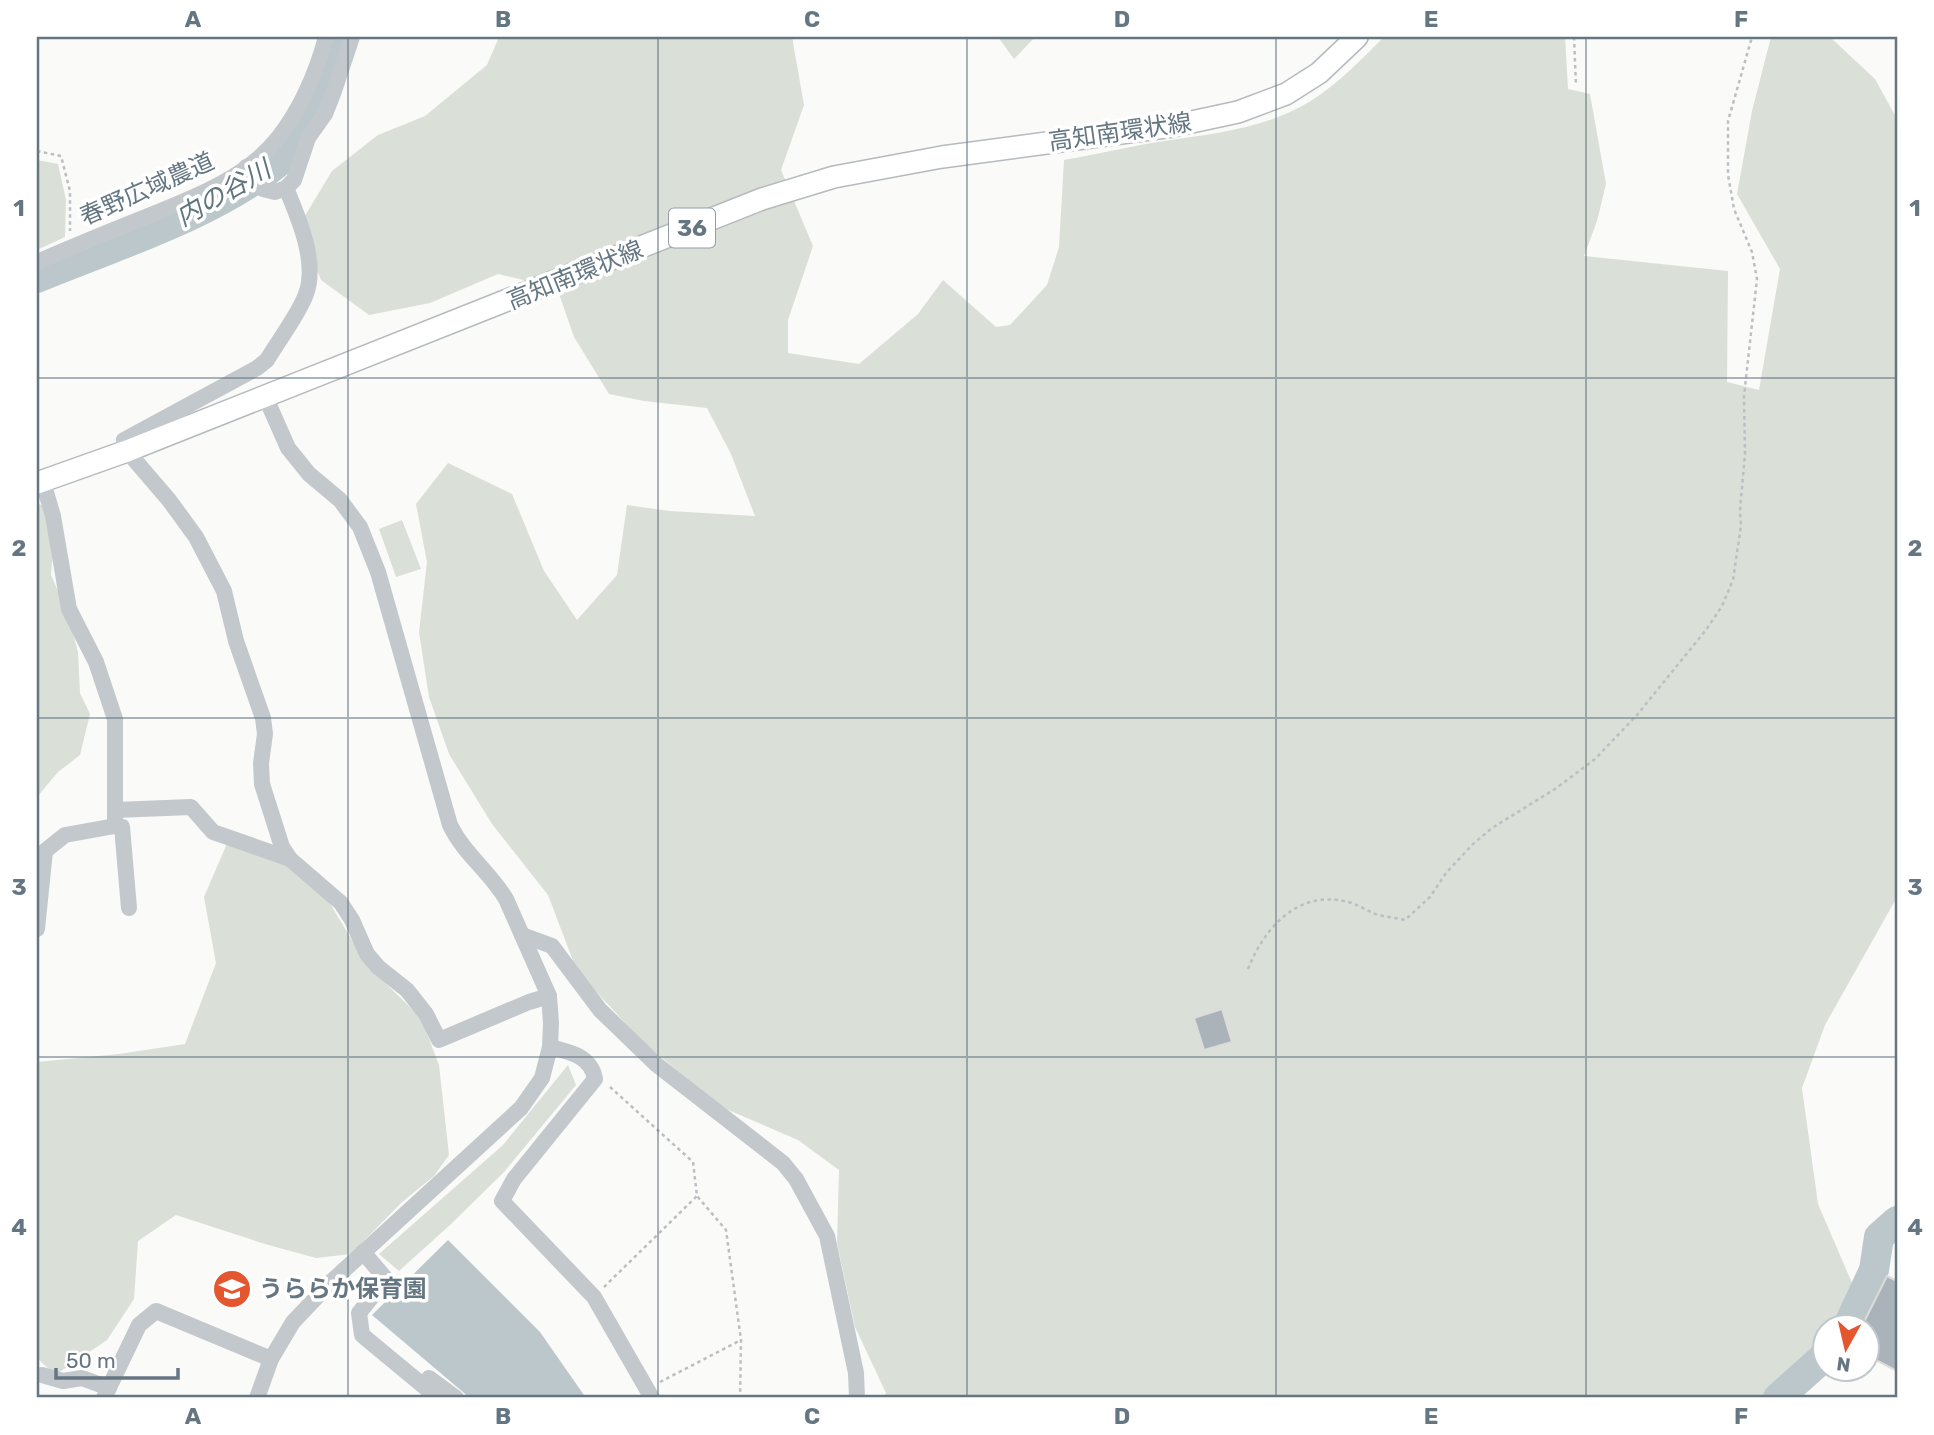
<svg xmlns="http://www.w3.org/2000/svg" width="1934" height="1435" font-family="Rubik,'Noto Sans JP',sans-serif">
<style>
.green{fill:#dadfd7}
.water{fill:#bbc7cb}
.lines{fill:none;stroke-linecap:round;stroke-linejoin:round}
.river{stroke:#bbc7cb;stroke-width:30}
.building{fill:#aab3b9;stroke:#dcdcda;stroke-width:2}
.major-casing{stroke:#b5babe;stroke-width:24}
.path{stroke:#bbbfc2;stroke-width:2.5;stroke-dasharray:3.5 3.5;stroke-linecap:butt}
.minor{stroke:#c3c8cc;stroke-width:16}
.major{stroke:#fff;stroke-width:21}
.grid{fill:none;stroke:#657683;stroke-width:2;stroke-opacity:0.55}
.labels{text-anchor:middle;stroke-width:7;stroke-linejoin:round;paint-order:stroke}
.shield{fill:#fff;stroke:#939fa8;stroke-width:2}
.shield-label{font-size:23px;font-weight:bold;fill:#657683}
.street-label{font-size:24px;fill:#657683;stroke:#fff}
.poi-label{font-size:24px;font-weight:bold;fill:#657683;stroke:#fff;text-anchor:start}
.water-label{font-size:26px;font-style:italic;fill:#60757c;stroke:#fff}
.neatline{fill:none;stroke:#657683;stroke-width:2.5}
.grid-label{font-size:23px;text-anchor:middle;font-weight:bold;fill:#657683}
</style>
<rect width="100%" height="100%" fill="#fafaf8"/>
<!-- green -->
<g class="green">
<path d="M499 37H792L804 105 781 170 813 246 788 320V353L859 364 918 314 943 280 996 327 1010 325 1047 285 1059 247 1064 160C1098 154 1131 146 1164 141 1210 134 1256 130 1298 108 1329 93 1360 61 1384 37H1565L1568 89 1590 94 1606 184 1597 221 1584 256 1728 271 1727 382 1759 390 1780 269 1737 194 1752 111 1771 37H1830L1875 79 1897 119V897L1825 1025 1802 1088 1818 1204 1861 1304 1843 1326H1826L1825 1348 1785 1398H883L886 1393 855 1327 837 1243 839 1170 798 1140 719 1106 641 1040 577 971 548 895 492 824 449 754 429 697 419 632 427 562 416 504 448 463 512 494 544 571 577 620 617 575 627 505 669 511 755 516 731 454 707 408 644 401 609 394 574 337 557 288 498 274 430 303 369 315 321 280 308 247 303 219 332 171 378 135 425 116 487 65Z"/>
<path d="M998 37H1035L1014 59Z"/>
<path d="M37 160 58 164 66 200 65 237 37 250Z"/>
<path d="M37 504 42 505 54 535 51 575 67 611 78 652 80 693 90 714 80 755 58 772 37 797Z"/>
<path d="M402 520 421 569 396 577 379 529Z"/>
<path d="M229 839 272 853 323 892 367 965 421 1018 439 1065 449 1155 434 1176 401 1203 351 1254 316 1258 265 1244 176 1215 138 1241 134 1299 107 1340 55 1375 37 1358V1062L119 1054 185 1044 216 963 204 897Z"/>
<path d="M568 1065 576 1085 504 1172 450 1225 399 1271 379 1254 503 1145Z"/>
</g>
<!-- water -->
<path class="water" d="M448 1240 540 1332 586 1398H470L372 1315Z"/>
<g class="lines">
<!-- river -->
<g class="river">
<path d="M37 278C114 246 217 214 281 160 287 154 291 145 296 138 317 107 333 74 340 37"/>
<path d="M1848 1326 1874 1270 1879 1237 1897 1221"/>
<path d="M1778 1398 1826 1355"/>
</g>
</g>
<!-- building -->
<g class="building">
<path d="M1222 1009 1232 1042 1204 1050 1194 1018Z"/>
<path d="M1887 1276 1897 1281V1371L1868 1356V1326H1862Z"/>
</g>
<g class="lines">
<defs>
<path id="major" d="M37 483 127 451 762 199 834 177 942 157 1173 126 1238 112 1286 94 1319 73 1357 37"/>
</defs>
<!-- major casing -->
<use href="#major" class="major-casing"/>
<!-- path -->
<g class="path">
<path d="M1574 37 1576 85"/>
<path d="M37 151 61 156 70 191V231"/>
<path d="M1248 969C1264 929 1296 891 1344 901 1356 903 1367 911 1378 915 1387 917 1396 918 1405 920L1430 897 1446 873 1473 844 1492 828 1555 789 1595 759 1637 715 1706 630 1722 606 1733 580 1741 526 1740 510 1745 454 1744 396 1757 279 1752 252 1734 209 1728 175V121L1752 37"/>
<path d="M610 1087 693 1162 697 1196 726 1230 741 1340 740 1398"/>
<path d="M1893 1210 1897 1205"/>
<path d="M604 1287 697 1196"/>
<path d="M660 1382 741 1340"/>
</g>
<!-- minor -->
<g class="minor">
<path d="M246 167 263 189 275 192 286 188 294 180 308 138 325 114 334 91 352 37"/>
<path d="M286 188C298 217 318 262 306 294 299 314 278 341 267 360L257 368 124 440 127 451 169 500 196 537 224 591 236 641 263 718 265 734 261 763 262 784 282 847 290 859 341 903 352 920 367 954 378 967 407 990 426 1014 439 1040 529 1002 549 996"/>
<path d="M37 262C70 248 103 234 136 221 185 201 244 181 278 138 302 107 316 74 326 37"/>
<path d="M115 810 191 807 213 832 290 859"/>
<path d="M115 826 122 827 129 908"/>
<path d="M37 929 45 851 65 835 115 826V719L96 662 69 609 53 516 43 482"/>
<path d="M522 935 552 946 600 1010 657 1065 783 1163 796 1179 827 1236 856 1373 857 1398"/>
<path d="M550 1047C570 1052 591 1056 595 1079L514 1179 502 1201 594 1297 652 1398"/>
<path d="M363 1252 386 1279 359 1313 362 1335 438 1398"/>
<path d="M42 1375 63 1381 82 1378 109 1388"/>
<path d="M429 1378 456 1398"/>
<path d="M104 1398 139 1325 156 1311 271 1359"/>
<path d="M257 1398 271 1359 293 1322 331 1282 521 1108 542 1078 550 1047 551 1023 549 996 506 899C490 872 464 854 450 825L378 572 360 527 340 500 309 474 288 448 265 396"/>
</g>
<!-- major -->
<use href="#major" class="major"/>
</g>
<!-- grid -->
<path class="grid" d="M348 37V1398M658 37V1398M967 37V1398M1276 37V1398M1586 37V1398M37 378H1897M37 718H1897M37 1057H1897"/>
<!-- icons -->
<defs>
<symbol id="school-disc" viewBox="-11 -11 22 22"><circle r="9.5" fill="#e4572e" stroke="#fff"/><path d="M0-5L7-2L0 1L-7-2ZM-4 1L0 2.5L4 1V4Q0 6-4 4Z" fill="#fff"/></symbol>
</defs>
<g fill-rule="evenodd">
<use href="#school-disc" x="210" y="1267" width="44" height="44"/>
</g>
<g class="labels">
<!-- shield labels -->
<rect class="shield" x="669" y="208.5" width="46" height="39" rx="5"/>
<g class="shield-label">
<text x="692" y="236">36</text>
</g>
<!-- street labels -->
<g class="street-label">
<text transform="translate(1120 132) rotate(-8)" y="8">高知南環状線</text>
<text transform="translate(147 189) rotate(-24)" y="8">春野広域農道</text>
<text transform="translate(575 275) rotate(-22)" y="8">高知南環状線</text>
</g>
<!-- poi labels -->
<g class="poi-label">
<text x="259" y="1297">うららか保育園</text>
</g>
<!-- water labels -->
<g class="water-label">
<text transform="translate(223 193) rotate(-30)" y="9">内の谷川</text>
</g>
</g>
<!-- border -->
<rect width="1934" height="1435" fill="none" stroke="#ffffff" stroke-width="77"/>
<!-- north arrow -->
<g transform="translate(1846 1348) rotate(188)"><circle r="33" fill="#ffffff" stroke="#c1c8cd" stroke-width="2"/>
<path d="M0-5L12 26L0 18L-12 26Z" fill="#e4572e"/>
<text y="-10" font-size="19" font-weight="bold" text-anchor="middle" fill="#657683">N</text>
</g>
<!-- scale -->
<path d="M56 1368v10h122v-10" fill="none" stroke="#657683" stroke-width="3.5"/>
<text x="66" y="1368" font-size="21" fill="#657683" stroke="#ffffff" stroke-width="5" paint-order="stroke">50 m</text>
<rect x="38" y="38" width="1858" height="1358" class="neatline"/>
<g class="grid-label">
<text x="193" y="27">A</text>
<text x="503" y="27">B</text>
<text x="812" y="27">C</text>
<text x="1122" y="27">D</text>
<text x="1431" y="27">E</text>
<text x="1741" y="27">F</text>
<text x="19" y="216">1</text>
<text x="1915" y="216">1</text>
<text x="19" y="556">2</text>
<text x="1915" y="556">2</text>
<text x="19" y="895">3</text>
<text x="1915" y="895">3</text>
<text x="19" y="1235">4</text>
<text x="1915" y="1235">4</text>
<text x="193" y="1424">A</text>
<text x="503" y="1424">B</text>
<text x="812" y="1424">C</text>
<text x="1122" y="1424">D</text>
<text x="1431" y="1424">E</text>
<text x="1741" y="1424">F</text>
</g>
</svg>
